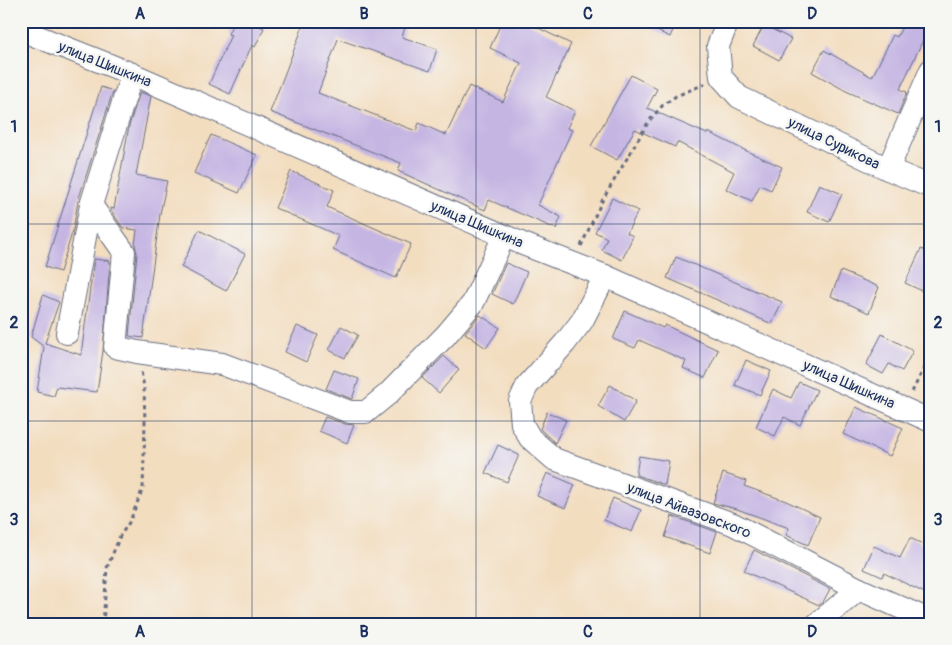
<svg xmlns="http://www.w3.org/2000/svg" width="952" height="645" font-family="Pangolin,sans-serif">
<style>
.building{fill:#c5b5e3}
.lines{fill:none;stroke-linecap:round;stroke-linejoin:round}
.minor-casing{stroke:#676c80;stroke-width:24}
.path{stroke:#676c80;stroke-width:3;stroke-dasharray:4 4;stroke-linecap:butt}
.minor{stroke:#fff;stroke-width:22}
.grid{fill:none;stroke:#1b2f5e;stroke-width:1;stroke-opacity:0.55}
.labels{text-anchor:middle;stroke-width:5;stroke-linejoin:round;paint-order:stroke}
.street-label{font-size:15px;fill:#1b2f5e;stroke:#f6f6f2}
.neatline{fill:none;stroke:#1b2f5e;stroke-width:2}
.grid-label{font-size:16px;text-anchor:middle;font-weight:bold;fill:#1b2f5e}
</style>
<rect width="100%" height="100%" fill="#f6f6f2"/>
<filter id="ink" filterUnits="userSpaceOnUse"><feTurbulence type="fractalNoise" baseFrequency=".02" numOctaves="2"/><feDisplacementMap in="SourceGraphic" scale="10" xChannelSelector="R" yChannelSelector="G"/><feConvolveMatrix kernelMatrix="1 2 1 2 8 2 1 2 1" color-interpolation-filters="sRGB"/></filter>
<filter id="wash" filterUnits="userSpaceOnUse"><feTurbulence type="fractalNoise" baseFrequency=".0096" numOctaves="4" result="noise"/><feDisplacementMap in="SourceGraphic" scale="20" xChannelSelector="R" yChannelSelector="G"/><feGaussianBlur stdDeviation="1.12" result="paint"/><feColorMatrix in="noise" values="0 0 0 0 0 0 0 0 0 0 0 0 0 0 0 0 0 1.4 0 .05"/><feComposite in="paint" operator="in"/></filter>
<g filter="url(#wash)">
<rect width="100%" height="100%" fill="#f3ddbf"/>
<g id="blocks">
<!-- building -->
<g class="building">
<path d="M234 21H248L264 28 255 47 252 45 230 94 209 84 231 35 228 34Z"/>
<path d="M305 21H407L402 37 437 49 430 71 338 39 318 93 416 131 419 123 446 135 469 86 503 102 521 63 490 48 502 21H524L571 44 546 97 575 111 567 128 572 130 538 205 561 217 556 229 489 200 485 210 398 171 401 163 270 112Z"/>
<path d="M636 21H677L670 37Z"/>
<path d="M905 21H931V23L900 89 907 92 898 114 846 91 812 72 824 50 872 77 893 35 897 37Z"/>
<path d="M764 25 791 39 779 60 753 46Z"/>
<path d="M631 75 657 89 647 108 707 134 708 132 740 148 782 167 771 190 760 185 752 201 726 189 734 172 677 142 675 147 635 129 617 160 591 146Z"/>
<path d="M101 87 113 91 78 201 73 230 60 272 45 267Z"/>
<path d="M140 92 151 96 136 175 167 181 160 214 143 338 129 336 137 253 135 245 137 230 123 228 111 210V208L114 209 129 126Z"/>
<path d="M211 135 257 155 239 193 194 173Z"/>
<path d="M291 171 334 190 327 207 411 244 396 278 333 250 339 236 275 208Z"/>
<path d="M819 184 842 194 829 222 807 212Z"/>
<path d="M612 198 638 211 627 233 633 236 622 260 602 250 607 238 595 232Z"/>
<path d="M199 230 245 254 226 291 181 267Z"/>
<path d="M921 249 931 253V295L905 283Z"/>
<path d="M676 257 782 302 772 324 667 278Z"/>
<path d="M94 259 110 261 103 351 97 392 57 387 54 396 37 392 44 347 31 337 43 295 59 302 45 343 81 355Z"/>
<path d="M506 263 527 272 513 304 492 294Z"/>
<path d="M841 271 879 287 869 313 831 296Z"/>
<path d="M625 311 663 328 665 325 718 350 705 378 683 368 686 361 639 340 635 348 613 339Z"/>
<path d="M480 315 500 328 486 348 465 333Z"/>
<path d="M297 326 318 335 306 362 285 352Z"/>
<path d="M341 326 358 335 345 358 329 350Z"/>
<path d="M882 334 913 351 902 371 889 364 883 374 866 365Z"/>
<path d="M444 356 459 370 439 393 422 378Z"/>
<path d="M746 360 771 371 760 395 735 385Z"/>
<path d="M334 370 359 379 352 399 326 389Z"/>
<path d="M799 382 817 390 800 425 784 417 775 436 756 427 773 389 791 398Z"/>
<path d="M610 385 636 401 624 422 598 406Z"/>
<path d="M856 407 903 428 890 456 843 434Z"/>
<path d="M547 412 566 420 555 443 540 429Z"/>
<path d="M325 417 345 424 354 425 347 443 319 431Z"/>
<path d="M498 445 519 455 507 482 485 473Z"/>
<path d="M639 456 669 461 665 485 636 475Z"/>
<path d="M547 473 575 485 565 508 537 496Z"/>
<path d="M723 473 746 481 744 486 786 501 820 517 808 545 786 535 789 528 737 509 713 503Z"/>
<path d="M613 498 641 510 632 532 604 520Z"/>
<path d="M672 516 717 532 710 553 665 537Z"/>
<path d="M910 538 931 548V596L884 573 882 577 864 569 874 546 900 558Z"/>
<path d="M754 550 830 589 823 602 819 605 744 571Z"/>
</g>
</g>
</g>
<g filter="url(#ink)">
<use href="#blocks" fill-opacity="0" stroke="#676c80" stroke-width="1"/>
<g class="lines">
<defs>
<g id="minor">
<path d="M728 21 718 46 721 77 739 97 888 169 931 187"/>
<path d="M21 30 132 74 523 244 605 276 931 421"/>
<path d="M132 74 91 205 124 252 115 347 137 352 222 364 350 412H366L388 394 446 335 473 303 504 236"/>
<path d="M888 169 931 70"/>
<path d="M605 276 582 321 565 343 527 386 520 401 522 424 530 438 554 459 733 524 859 589 931 621"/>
<path d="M67 333 91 205"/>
<path d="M817 624 859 589"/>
</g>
</defs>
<!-- minor casing -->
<use href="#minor" class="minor-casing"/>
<!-- path -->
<g class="path">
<path d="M581 246 602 201 649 121 663 105 676 96 705 84"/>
<path d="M912 392 931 354"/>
<path d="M103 624 107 568 120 536 130 521 143 488 145 423 144 387 141 371"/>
</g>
<!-- minor -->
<use href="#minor" class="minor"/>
</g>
</g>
<!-- grid -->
<path class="grid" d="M252 21V624M476 21V624M700 21V624M21 224H931M21 421H931"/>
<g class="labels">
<!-- street labels -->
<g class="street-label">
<text transform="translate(105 64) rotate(22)" y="5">улица Шишкина</text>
<text transform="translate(834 143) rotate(26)" y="5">улица Сурикова</text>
<text transform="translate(477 224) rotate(23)" y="5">улица Шишкина</text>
<text transform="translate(849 384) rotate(24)" y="5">улица Шишкина</text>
<text transform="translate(689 510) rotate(21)" y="5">улица Айвазовского</text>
</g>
</g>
<!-- margin -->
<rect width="952" height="645" fill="none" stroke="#f6f6f2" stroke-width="55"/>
<rect x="28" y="28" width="896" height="590" class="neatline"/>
<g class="grid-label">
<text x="140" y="19">A</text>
<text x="364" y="19">B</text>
<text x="588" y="19">C</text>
<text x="812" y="19">D</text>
<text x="14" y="132">1</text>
<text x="938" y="132">1</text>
<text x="14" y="328">2</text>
<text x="938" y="328">2</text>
<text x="14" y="525">3</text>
<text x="938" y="525">3</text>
<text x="140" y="637">A</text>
<text x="364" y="637">B</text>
<text x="588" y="637">C</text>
<text x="812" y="637">D</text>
</g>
</svg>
